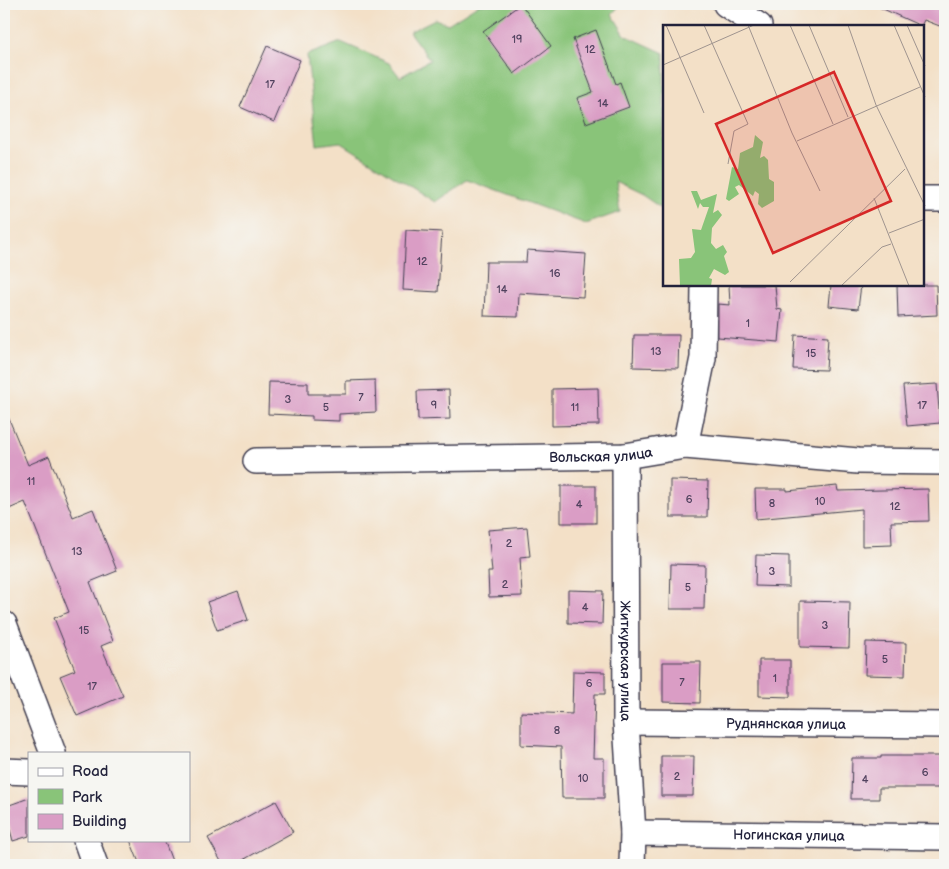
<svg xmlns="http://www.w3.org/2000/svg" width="949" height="869" font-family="'Balsamiq Sans',sans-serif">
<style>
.green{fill:#89c479;stroke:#56735a}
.building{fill:#da9dc5}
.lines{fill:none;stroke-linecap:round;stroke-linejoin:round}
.minor-casing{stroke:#413e50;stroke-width:28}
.minor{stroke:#fff;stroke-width:25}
.labels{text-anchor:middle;stroke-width:4;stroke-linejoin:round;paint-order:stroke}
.number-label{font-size:11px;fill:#50415e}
.street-label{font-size:14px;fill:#22223b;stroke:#f6f6f2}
.inset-road{fill:none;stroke:#9f948f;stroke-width:1}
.view{fill:#d62828;fill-opacity:0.15;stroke:#d62828;stroke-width:2.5}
.inset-edge{fill:none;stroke:#22223b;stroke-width:2.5}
</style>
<rect width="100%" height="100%" fill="#f6f6f2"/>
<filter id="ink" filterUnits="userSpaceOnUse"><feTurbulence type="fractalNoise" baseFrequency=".02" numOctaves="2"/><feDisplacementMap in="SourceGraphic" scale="10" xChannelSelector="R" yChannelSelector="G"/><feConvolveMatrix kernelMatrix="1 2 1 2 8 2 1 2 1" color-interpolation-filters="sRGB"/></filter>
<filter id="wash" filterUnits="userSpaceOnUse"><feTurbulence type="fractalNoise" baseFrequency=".0096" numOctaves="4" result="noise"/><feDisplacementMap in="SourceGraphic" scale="20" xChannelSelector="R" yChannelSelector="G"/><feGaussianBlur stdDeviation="1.12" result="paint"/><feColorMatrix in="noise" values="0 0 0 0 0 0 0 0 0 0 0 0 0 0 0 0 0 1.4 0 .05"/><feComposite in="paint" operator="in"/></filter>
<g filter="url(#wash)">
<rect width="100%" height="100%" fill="#f3e0c7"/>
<!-- green -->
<path class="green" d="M479 4H621L612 14 625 35 664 53V210L642 195 615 182 620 212 586 224 467 180 435 202 340 142 317 145 307 55 341 42 389 63 400 77 430 60 409 32 435 19 448 24Z"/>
<g id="blocks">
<!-- building -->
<g class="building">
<path d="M521 4 551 46 514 74 483 31Z"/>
<path d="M872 4H945V28L924 20 921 26Z"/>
<path d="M596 30 616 84 620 82 629 107 586 123 577 98 593 92 573 39Z"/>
<path d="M267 46 300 60 274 122 240 107Z"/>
<path d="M406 230 442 232 438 292 403 290Z"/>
<path d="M527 250 586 254 583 297 519 293 518 317 484 316 486 262H526Z"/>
<path d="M729 285H775L777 309 782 310 779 342 718 337V304L730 305Z"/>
<path d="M831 285H861L858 309 829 306Z"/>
<path d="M897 285H936L937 315 898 317Z"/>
<path d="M634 335H679L678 368 633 367Z"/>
<path d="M795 335 828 337 826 370 793 369Z"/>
<path d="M375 380 376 412 339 414V421L312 420V416L268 414 269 382 308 383V394H346V381Z"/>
<path d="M937 384 940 423 907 426 903 386Z"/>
<path d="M598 388 599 425 552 426V389Z"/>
<path d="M449 390 450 419 418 420 417 391Z"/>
<path d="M4 407 28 465 49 456 73 517 93 509 117 571 90 582 113 641 101 646 123 696 77 716 60 676 75 670 54 618 69 612 25 502 9 509 4 496Z"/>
<path d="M670 480 708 481 707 517H670Z"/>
<rect x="561" y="486" width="35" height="37"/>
<path d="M837 486 838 491 928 489 929 521 891 522 892 545 862 546V509L756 519 755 489H787V491Z"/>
<path d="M527 527 530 556 520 557 522 596 489 597 488 572H492L488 530Z"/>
<path d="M756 555 789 556V587L755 586Z"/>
<path d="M671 564 705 565 704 609H670Z"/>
<path d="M568 590 603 591 602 624 568 623Z"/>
<path d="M238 591 248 620 217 630 207 602Z"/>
<path d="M800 601 850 602 849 648 800 647Z"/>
<path d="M866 642 906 643 905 676 865 675Z"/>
<path d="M759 660H790V697L759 696Z"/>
<path d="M663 662H701L700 703 663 702Z"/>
<path d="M573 671 605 672V694H595L593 758H604V798H562L561 747 521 745V712L572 714Z"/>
<path d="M661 756H694L693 796H661Z"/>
<path d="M881 756H945V788H879V799H851L852 758H881Z"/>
<path d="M29 798V836L13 841 4 807Z"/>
<path d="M276 801 293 832 234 865H223L208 838Z"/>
<path d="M130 840H164L172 861 161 865H140Z"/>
</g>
</g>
</g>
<g filter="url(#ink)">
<use href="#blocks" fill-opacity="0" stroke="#413e50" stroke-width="1"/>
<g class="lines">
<defs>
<g id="minor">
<path d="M726 4 759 26"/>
<path d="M923 199H945"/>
<path d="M685 446 703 358 704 285"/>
<path id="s1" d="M625 456 626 722 633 833 632 865"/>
<path id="s2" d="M256 461 625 456 685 446 858 461 945 462"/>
<path d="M4 624 53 753"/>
<path id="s3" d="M626 722 945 725"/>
<path d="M4 771 29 772"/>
<path id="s4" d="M633 833 945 837"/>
<path d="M86 840 95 865"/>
</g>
</defs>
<!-- minor casing -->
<use href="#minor" class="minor-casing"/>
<!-- minor -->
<use href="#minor" class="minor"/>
</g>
</g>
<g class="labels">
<!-- number labels -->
<g class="number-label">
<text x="517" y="43">19</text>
<text x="590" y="53">12</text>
<text x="270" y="88">17</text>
<text x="603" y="107">14</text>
<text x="422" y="265">12</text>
<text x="555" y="277">16</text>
<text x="502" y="293">14</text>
<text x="748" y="327">1</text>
<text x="656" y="355">13</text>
<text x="811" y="357">15</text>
<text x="361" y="401">7</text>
<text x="288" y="403">3</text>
<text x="434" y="409">9</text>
<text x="922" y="409">17</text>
<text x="326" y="411">5</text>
<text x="575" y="411">11</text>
<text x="31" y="485">11</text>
<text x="689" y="503">6</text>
<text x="820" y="505">10</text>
<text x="772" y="507">8</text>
<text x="579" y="508">4</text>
<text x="895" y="510">12</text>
<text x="509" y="547">2</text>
<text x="77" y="555">13</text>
<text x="772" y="575">3</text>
<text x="505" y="588">2</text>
<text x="688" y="591">5</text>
<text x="585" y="611">4</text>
<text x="825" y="629">3</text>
<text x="84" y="634">15</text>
<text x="885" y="663">5</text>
<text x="775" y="682">1</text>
<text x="682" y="686">7</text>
<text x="589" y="687">6</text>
<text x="92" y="690">17</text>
<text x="557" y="734">8</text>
<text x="925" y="776">6</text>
<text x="677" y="780">2</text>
<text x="583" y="782">10</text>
<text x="865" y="783">4</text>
</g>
<!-- street labels -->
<g class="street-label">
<text dy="5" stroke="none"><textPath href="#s2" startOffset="345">Вольская улица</textPath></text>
<text dy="5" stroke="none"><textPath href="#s1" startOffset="205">Житкурская улица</textPath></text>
<text dy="5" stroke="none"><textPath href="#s3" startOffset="160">Руднянская улица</textPath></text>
<text dy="5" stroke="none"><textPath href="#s4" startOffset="156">Ногинская улица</textPath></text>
</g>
</g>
<!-- overview -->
<g transform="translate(663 25)">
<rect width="261" height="261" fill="#f3e0c7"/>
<path d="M92 110 100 117 97 133 101 131 105 135 106 154 111 157V176L99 183 95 179 96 169 92 166 90 171 76 160 72 162 76 169 66 176 63 174 69 142 75 144 77 128 90 122ZM28 166H34L38 175 54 169 50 188 55 185 59 190 49 203 48 218 53 224 60 220 64 227 61 231 66 247 62 250 51 244 46 253 49 254 48 261H17L16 234 28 233 32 227 29 204 38 205 46 182H40L37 178 35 184Z" fill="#89c479"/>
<path class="inset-road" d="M3 0 41 88M41 0 85 99 71 106 65 139M85 0 129 108 157 166M127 0 170 99M146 0 185 92M185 0 213 80 262 181M231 0 262 72M244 0 262 41M0 40 91 0M134 116 257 62M211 173 246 261M226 208 262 194M127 257 242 144M178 261 219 222 228 219"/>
<path class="view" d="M171 47 228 176 110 228 53 99Z"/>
<rect width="261" height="261" class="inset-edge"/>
</g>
<!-- margin -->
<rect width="949" height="869" fill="none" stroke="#f6f6f2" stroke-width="20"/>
<!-- legend -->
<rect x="28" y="752" width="162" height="90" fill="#f6f6f2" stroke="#a1a1a9"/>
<rect x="38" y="768" width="25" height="8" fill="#ffffff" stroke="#a1a1a9"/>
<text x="72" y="776" font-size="15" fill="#22223b">Road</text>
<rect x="38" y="789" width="25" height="15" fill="#89c479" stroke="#a1a1a9"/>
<text x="72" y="802" font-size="15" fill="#22223b">Park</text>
<rect x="38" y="814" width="25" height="15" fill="#da9dc5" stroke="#a1a1a9"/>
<text x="72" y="826" font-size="15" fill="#22223b">Building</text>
</svg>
